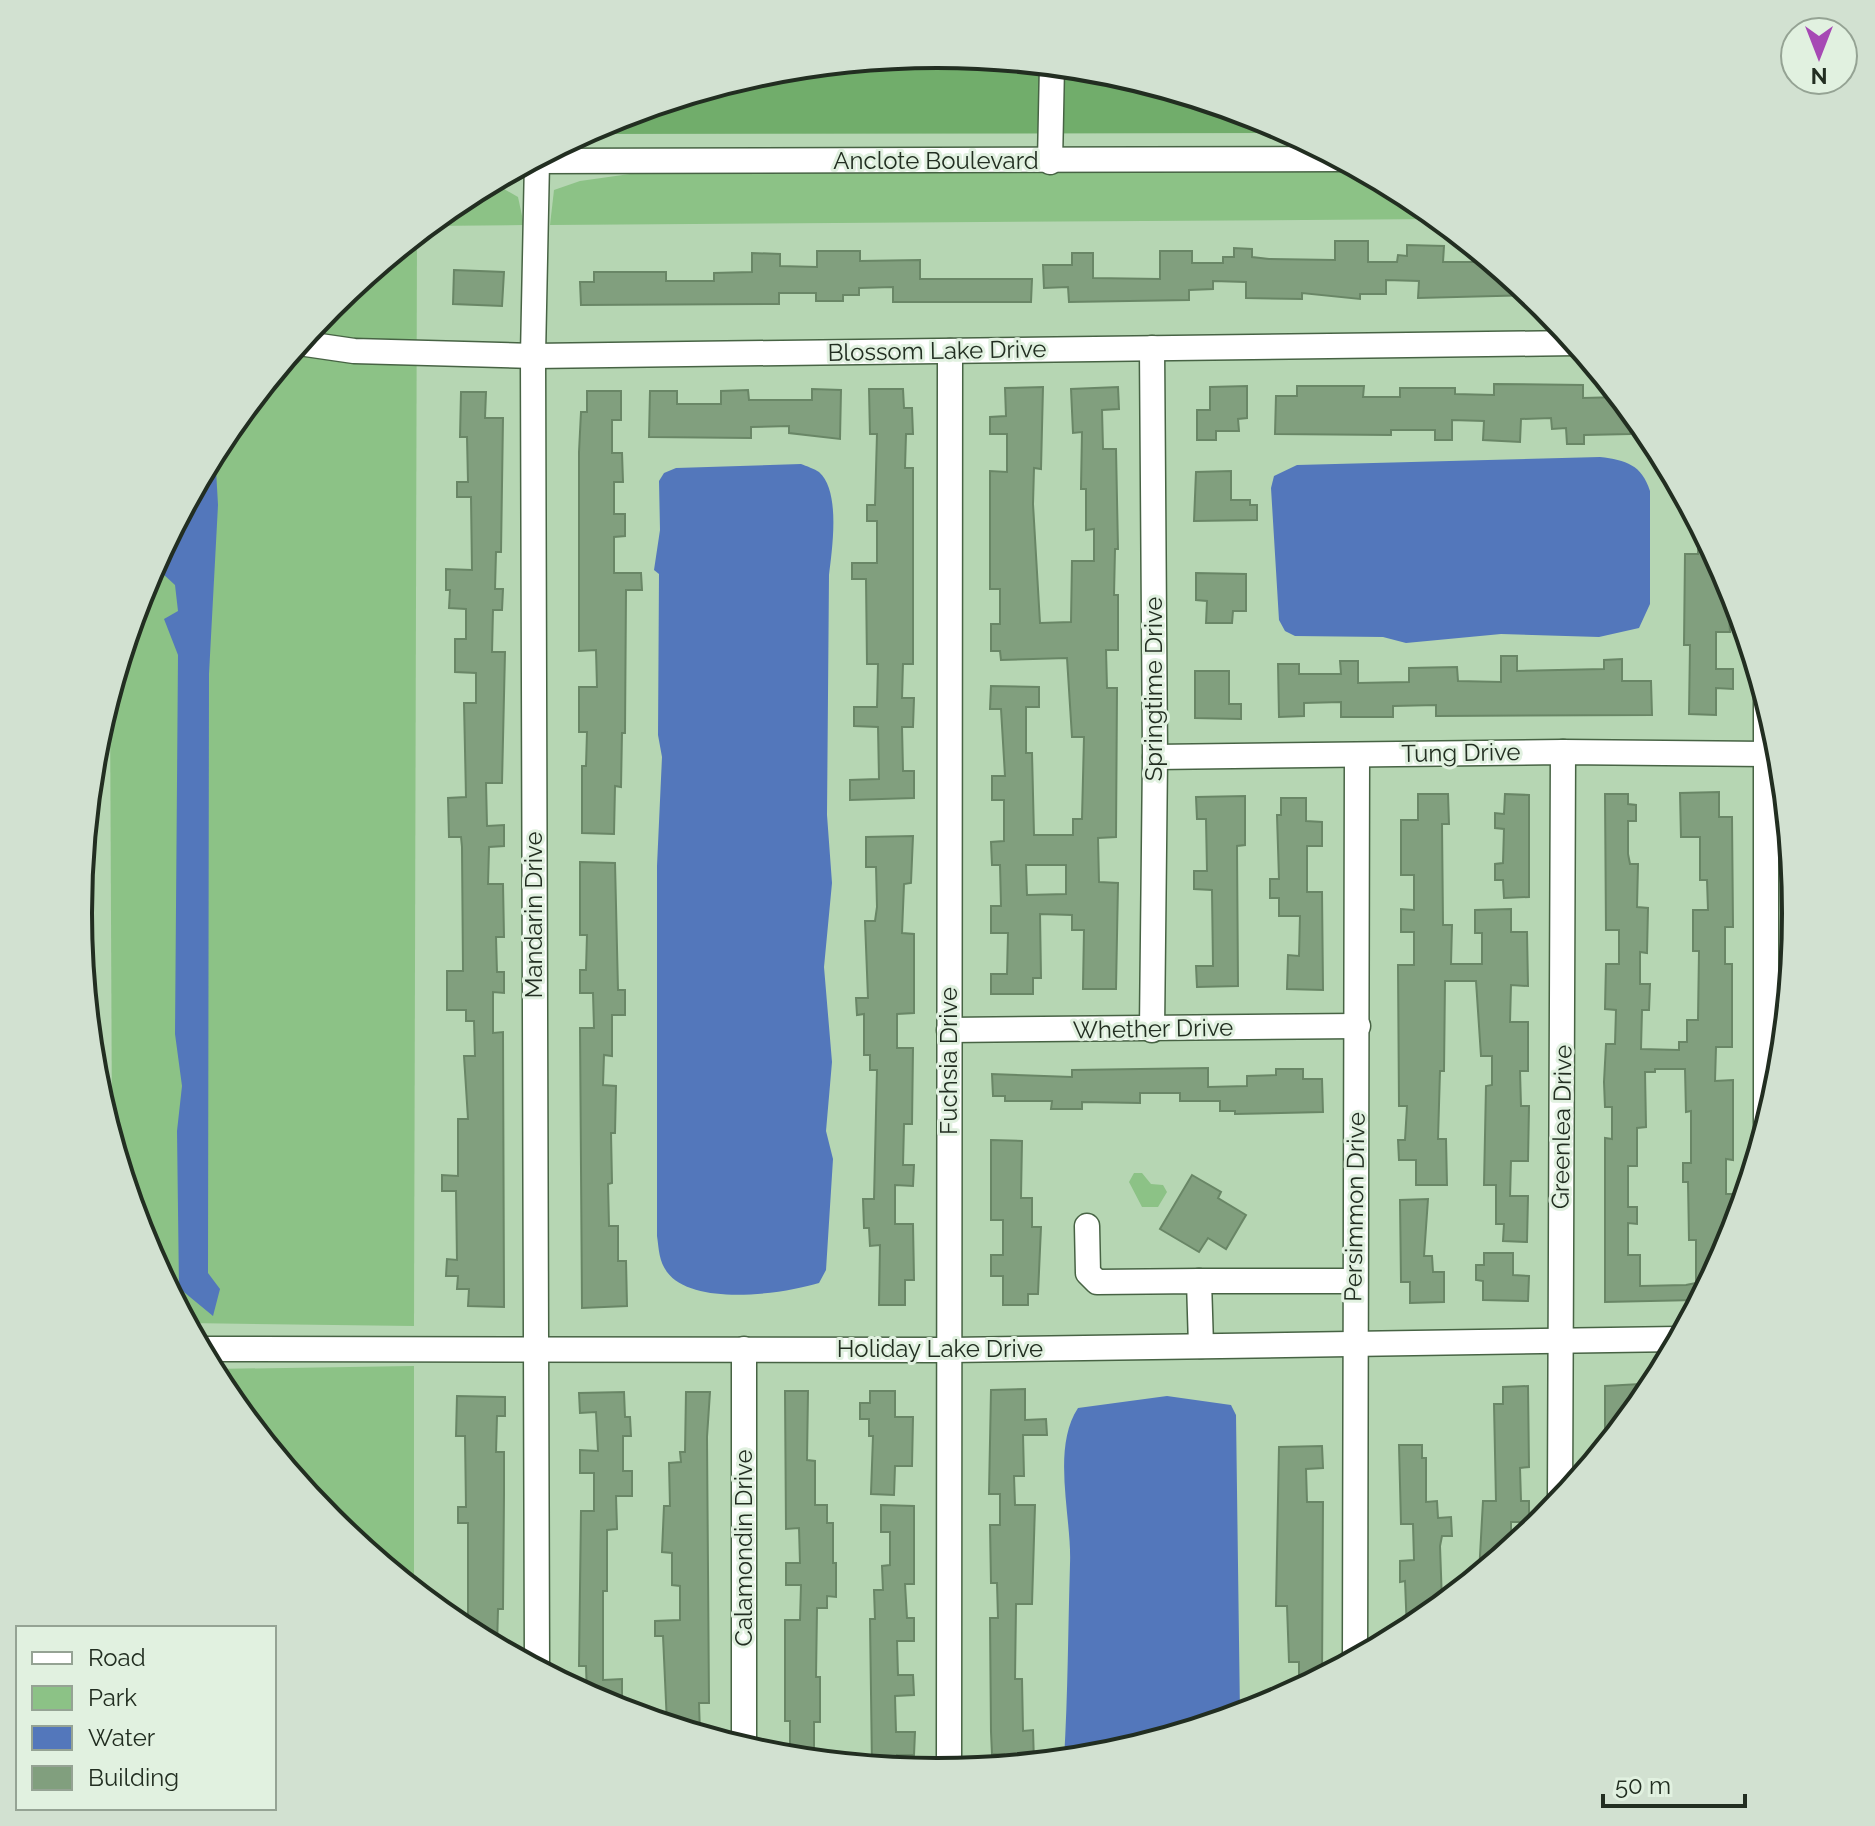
<svg xmlns="http://www.w3.org/2000/svg" width="1875" height="1826" font-family="Raleway,sans-serif">
<style>
.green{fill:#8cc286}
.forest{fill:#71ad6b}
.water{fill:#5377bb}
.building{fill:#819f7e;stroke:#698666;stroke-width:2;fill-rule:evenodd}
.lines{fill:none;stroke-linecap:round;stroke-linejoin:round}
.minor-casing{stroke:#476344;stroke-width:27}
.minor{stroke:#fff;stroke-width:24}
.labels{text-anchor:middle;stroke-width:6;stroke-linejoin:round;paint-order:stroke}
.street-label{font-size:24px;fill:#222e21;stroke:#e1f1e0}
.rim{fill:none;stroke:#222e21;stroke-width:4}
</style>
<rect width="100%" height="100%" fill="#b6d6b3"/>
<!-- green -->
<g class="green">
<path d="M1352 165 1415 199 1440 219 550 225 554 190 580 181 644 172Z"/>
<path d="M492 182 518 197 524 225 427 226 461 199Z"/>
<path d="M417 234 414 1326 187 1323 144 1241 112 1135 110 696 144 584 224 435 330 305Z"/>
<path d="M1134 1173H1142L1151 1184 1163 1185 1167 1192 1158 1207H1142L1129 1182Z"/>
<path d="M414 1366V1589L330 1520 223 1390 212 1369Z"/>
</g>
<!-- forest -->
<path class="forest" d="M938 54 1106 71 1267 120 1292 133 581 134 609 119 770 70Z"/>
<!-- water -->
<g class="water">
<path d="M215 452 218 505 209 674 208 1273 220 1289 213 1316 179 1288 177 1131 182 1086 175 1034 178 655 164 619 178 611 175 585 162 573 159 557Z"/>
<path d="M1600 457C1626 460 1642 465 1650 491V604L1639 628 1599 637 1501 634 1406 643 1383 637 1295 636 1285 631 1279 620 1271 488 1274 476 1297 465Z"/>
<path d="M801 464C806 466 815 469 819 472 841 491 832 550 829 575L827 815 832 883 824 967 832 1062 826 1131 833 1159 826 1270 819 1283C783 1294 693 1307 667 1272 659 1261 659 1250 657 1236V866L662 757 658 735 659 574 654 570 660 530 659 481 664 473 676 468Z"/>
<path d="M1167 1396 1231 1405 1236 1415 1240 1715 1105 1756 1064 1760C1068 1694 1068 1629 1070 1564 1072 1517 1051 1449 1078 1408Z"/>
</g>
<!-- building -->
<g class="building">
<path d="M1335 241H1368V262H1397L1398 255 1407 256V245L1444 246 1443 262H1482V254L1532 295 1418 298 1419 281 1386 280V294H1360V299L1302 293V299L1246 298V282L1213 281V289L1189 290V300L1069 302 1068 287 1044 288 1043 265H1072V253H1093V278L1160 279V251H1192V263H1223V257H1234V248L1252 249V257L1269 259 1335 260Z"/>
<path d="M817 251H860V261L920 260V279H1032L1031 302H893V287L859 288V295H843V301H816V293H779V304L581 305 580 282H594V272H666V281H714V273L752 272V253L780 254V266L817 267Z"/>
<path d="M454 270 504 272 502 306 453 304Z"/>
<path d="M1494 384 1583 385V398L1620 397 1644 426H1630V434L1584 435V444H1567L1566 428 1552 429 1551 418 1521 419 1520 442 1483 440 1484 421 1452 420V440H1435V430H1391V435L1275 434 1276 396H1297V386H1364L1363 397H1400V388H1455V394L1494 395Z"/>
<path d="M1247 386V418L1238 419 1239 431H1216V440H1197V410H1210V387Z"/>
<path d="M1043 387 1041 469 1034 468 1033 504 1040 623 1071 622 1072 561H1094V529L1086 530V489H1081L1082 432 1073 433 1071 389 1118 387 1119 409 1102 410 1103 449H1116L1118 549H1115L1114 595H1118V650H1106L1107 688H1117L1116 837 1098 838 1099 882 1118 883 1116 989H1083L1084 930H1072V915L1040 914 1041 978H1033V994H991V974H1007L1008 933H991V906H1001L1000 865H992L991 842 1004 841V800H992V776H1005L1001 709H990L991 686 1039 687V707H1026V753H1032L1034 835H1073V819H1082L1084 737H1072L1067 658 1001 660 1000 651H991V624H1000V589H990V471L1007 472V434H990V417L1006 416 1005 388ZM1026 865H1066V894L1027 895Z"/>
<path d="M812 389 841 390 840 439 789 433V426L751 427V438L649 437 650 391H677V404H721V391L748 390 749 400H812Z"/>
<path d="M869 389H903L904 408H912L913 434H906L905 468H913V664H903L902 698H914L913 727H902L903 771H914V798L850 800V780L879 779 878 727 854 726V707H877L878 664H867L866 579H852V563H877V521H867V505H875L877 434H870Z"/>
<path d="M587 391H621V420H612V453H622L623 482H614V514H625V536L614 537V573H641L642 590H626L625 733H622L621 787 615 786 614 834 582 833V766H586L587 732H579V687H597L596 650 579 651V452L581 412H587Z"/>
<path d="M461 392H486L485 418H503L501 552H496L495 589H503L502 610H493L492 652H505L502 783H486L487 826 504 825V846L489 847 488 884H503L504 937H496L497 972H504V993L493 992V1033L503 1032 504 1307 468 1306 469 1289H457L458 1276H446L447 1259 457 1260 456 1191H442V1175L458 1176V1119H468L464 1056H475L474 1021H466V1010H447V971H463L462 847 461 837H449L448 798 466 797 464 703H476V673L455 672V639H466V609L449 608 450 590H446V569L472 570 471 497H457V482H468L467 437H460Z"/>
<path d="M1231 471V500H1250V505H1257V520L1194 521 1196 472Z"/>
<path d="M1699 524 1727 578 1730 632H1716V669H1733V689L1716 688V715L1689 714 1690 645H1684L1685 554H1698Z"/>
<path d="M1196 573 1246 574V611H1233L1232 623H1206L1207 601 1196 600Z"/>
<path d="M1501 656H1517V671L1604 669V660L1622 659V681H1651L1652 715 1436 716V705L1393 706V717H1341V702L1304 703V716L1279 717 1278 664H1299V674H1341L1340 661H1358V683L1409 682V668L1457 667 1458 681 1501 682Z"/>
<path d="M1195 671H1229V704H1241V719L1195 718Z"/>
<path d="M1719 792V817H1732L1733 927H1725V964H1732V1047H1716L1715 1081 1733 1080V1160L1726 1159V1194H1734V1220H1724V1254L1696 1306V1300L1605 1302V1138L1612 1139V1107H1605L1604 1082 1606 1044H1615L1616 1010 1605 1009 1606 964H1619V930H1606L1605 794H1628V804L1636 805V821H1628V854L1630 864H1638L1637 907 1648 908 1647 953 1640 952V984H1650L1649 1010H1642L1641 1049 1679 1050V1042H1687V1020H1698L1699 951H1693V910H1708L1707 880H1700V837H1681L1680 793ZM1655 1069H1685L1686 1112 1691 1111V1163H1683V1182H1688L1689 1240H1696V1283L1686 1285 1640 1286V1255H1628V1223L1637 1224V1207H1628V1166H1637V1128L1646 1127 1645 1072H1655Z"/>
<path d="M1418 794H1448L1449 824H1442L1443 925H1452L1451 964H1482V933H1475V910L1511 909V932H1527L1528 986 1511 985 1510 1022H1528V1071H1520L1521 1106H1529L1528 1161H1511L1510 1196H1528L1527 1242 1503 1241 1504 1224H1496V1185H1484L1486 1086 1492 1085V1056H1481L1476 981H1445L1444 1071H1440L1438 1139H1446L1447 1185H1416V1160H1399L1398 1140H1405L1407 1106H1399L1398 965H1414V932H1401V909L1414 910V875H1401V820H1418Z"/>
<path d="M1505 794 1529 795V897L1504 898 1503 880H1495V864L1503 863 1504 829 1495 828V813L1504 814Z"/>
<path d="M1245 796V845L1237 846 1238 986 1197 987 1196 966H1213L1212 890 1194 889V871H1207L1206 819H1197L1196 797Z"/>
<path d="M1281 798H1306V821L1322 822V846H1307V892H1322L1323 990 1287 989 1288 955 1299 956 1300 916H1279V898H1270V879H1279L1277 815H1281Z"/>
<path d="M913 836 911 883 904 884 902 933 914 934V1013L897 1014V1048H913L912 1124H904L903 1165H914L913 1186 895 1185V1224H913L914 1280H905V1305H879L880 1245 870 1246 869 1228H864L863 1199H874L877 1070H870V1055H864V1014L857 1015 856 998H868L865 921H875L877 907 876 867H866V837Z"/>
<path d="M580 862 615 863 618 990H625V1015H612V1056L604 1055 603 1085 616 1086 615 1133H611L612 1183 608 1184 609 1226H618V1261H626L627 1306 582 1308 580 1028H594L593 993H580V970H586L587 935H580Z"/>
<path d="M1208 1068V1087L1247 1086V1076L1276 1075V1069H1303V1079H1322L1323 1112 1235 1114V1111H1220V1101H1180V1093H1140V1103L1082 1102V1109H1051L1052 1101H1005V1096H993L992 1074 1072 1077V1070Z"/>
<path d="M991 1140 1022 1141 1021 1198H1032V1227H1041L1038 1294H1028V1305H1003V1276H991V1255H1003V1220H991Z"/>
<path d="M1192 1175 1221 1192 1218 1198 1246 1215 1226 1249 1208 1238 1199 1252 1160 1229Z"/>
<path d="M1428 1199 1424 1256H1432L1433 1272H1444V1302L1410 1303V1282H1401L1400 1200Z"/>
<path d="M1484 1253H1513V1275L1529 1276 1528 1301 1483 1300V1281L1476 1280V1265H1484Z"/>
<path d="M1640 1384 1641 1403 1605 1447V1386Z"/>
<path d="M1528 1386 1529 1467 1520 1468 1521 1501H1529V1522H1511V1548L1479 1574 1483 1501H1496L1494 1404H1503V1387Z"/>
<path d="M1025 1389V1420L1046 1419 1047 1435H1023L1024 1476H1014L1015 1505H1035L1032 1604H1016L1015 1679H1022L1023 1731 1033 1730 1034 1762 1004 1765V1754H992L991 1732 990 1618H998L997 1583H991L990 1525H1000V1494H989L991 1390Z"/>
<path d="M785 1391H808L807 1460 815 1461V1505H827V1523H833V1563H836V1597L827 1596V1608H817L816 1677H820V1722H814V1760L790 1757V1721H785V1620H800L801 1585H786V1563H800L799 1528 786 1529Z"/>
<path d="M870 1391H895V1417H913L912 1466H895L894 1495 871 1494 873 1436H869V1419H860V1403H870Z"/>
<path d="M624 1392 625 1417H630L631 1436H623V1471H632V1496H616L617 1529 607 1530V1591H603V1680L622 1679V1711L587 1695 586 1666H579L581 1511H594V1473H580V1450L598 1451 596 1412 580 1413 579 1393Z"/>
<path d="M686 1392H710L707 1437 709 1703H699L700 1734 667 1724 663 1636H655V1621L680 1620V1586L672 1585V1553L662 1552 664 1506H670L669 1463 681 1462 680 1452H685Z"/>
<path d="M457 1396 505 1397V1416H497L496 1452H504V1494L503 1609H498L497 1647 468 1631V1523H458V1507H466L465 1436H456Z"/>
<path d="M1399 1445H1422V1458H1426V1502L1437 1501 1438 1518 1451 1517 1452 1536H1442L1440 1546 1442 1602H1425V1619L1407 1632 1405 1581 1400 1582V1561L1414 1560 1413 1524H1401Z"/>
<path d="M1322 1446 1323 1468 1306 1469 1307 1502H1323L1322 1677 1299 1689V1662H1289L1287 1606H1276L1279 1447Z"/>
<path d="M881 1505 914 1506V1584H905L907 1618H914V1641H897L898 1675H913L914 1695 895 1696 896 1732H915L914 1755H897V1768L872 1766 870 1619H875L874 1590H883L882 1566 890 1565V1532H881Z"/>
</g>
<g class="lines">
<defs>
<g id="minor">
<path d="M532 161 1340 159"/>
<path d="M537 161 533 356 537 1668"/>
<path d="M1050 162 1052 65"/>
<path d="M299 343 354 351 533 356 1576 343"/>
<path d="M1152 348 1155 757 1152 1030"/>
<path d="M1155 757 1563 752 1766 754"/>
<path d="M949 1030 1358 1026"/>
<path d="M1766 1128V699"/>
<path d="M1087 1226 1088 1273 1097 1282 1199 1281 1201 1346"/>
<path d="M1199 1281H1354"/>
<path d="M201 1349 950 1350 1679 1339"/>
<path d="M744 1349V1748"/>
<path d="M1560 1502 1563 752"/>
<path d="M1355 1659 1357 755"/>
<path d="M949 1771 950 351"/>
</g>
</defs>
<!-- minor casing -->
<use href="#minor" class="minor-casing"/>
<!-- minor -->
<use href="#minor" class="minor"/>
</g>
<g class="labels">
<!-- street labels -->
<g class="street-label">
<text x="936" y="169">Anclote Boulevard</text>
<text transform="translate(937 351) rotate(-1)" y="8">Blossom Lake Drive</text>
<text transform="translate(1154 689) rotate(-90)" y="8">Springtime Drive</text>
<text transform="translate(1461 753) rotate(-1)" y="8">Tung Drive</text>
<text transform="translate(534 915) rotate(-90)" y="8">Mandarin Drive</text>
<text transform="translate(1153 1029) rotate(-1)" y="8">Whether Drive</text>
<text transform="translate(949 1061) rotate(-90)" y="8">Fuchsia Drive</text>
<text transform="translate(1562 1127) rotate(-89)" y="8">Greenlea Drive</text>
<text transform="translate(1355 1207) rotate(-89)" y="8">Persimmon Drive</text>
<text x="940" y="1357">Holiday Lake Drive</text>
<text transform="translate(744 1548) rotate(-90)" y="8">Calamondin Drive</text>
</g>
</g>
<!-- crop -->
<path d="M0 0H1875V1826H0ZM92 913a845 845 0 1 1 1690 0a845 845 0 1 1-1690 0Z" fill="#d2e1d1" fill-rule="evenodd"/>
<path class="rim" d="M92 913a845 845 0 1 1 1690 0a845 845 0 1 1-1690 0Z"/>
<!-- legend -->
<rect x="16" y="1626" width="260" height="184" fill="#e1f1e0" stroke="#95a394" stroke-width="2"/>
<rect x="32" y="1652" width="40" height="12" fill="#ffffff" stroke="#95a394" stroke-width="2"/>
<text x="88" y="1666" font-size="24" fill="#222e21">Road</text>
<rect x="32" y="1686" width="40" height="24" fill="#8cc286" stroke="#95a394" stroke-width="2"/>
<text x="88" y="1706" font-size="24" fill="#222e21">Park</text>
<rect x="32" y="1726" width="40" height="24" fill="#5377bb" stroke="#95a394" stroke-width="2"/>
<text x="88" y="1746" font-size="24" fill="#222e21">Water</text>
<rect x="32" y="1766" width="40" height="24" fill="#819f7e" stroke="#95a394" stroke-width="2"/>
<text x="88" y="1786" font-size="24" fill="#222e21">Building</text>
<!-- north arrow -->
<g transform="translate(1819 56) rotate(180)"><circle r="38" fill="#e1f1e0" stroke="#95a394" stroke-width="2"/>
<path d="M0-6L14 30L0 20L-14 30Z" fill="#a649b4"/>
<text y="-12" font-size="22" font-weight="bold" text-anchor="middle" fill="#222e21">N</text>
</g>
<!-- scale -->
<path d="M1603 1794v12h142v-12" fill="none" stroke="#222e21" stroke-width="4"/>
<text x="1615" y="1794" font-size="24" fill="#222e21" stroke="#e1f1e0" stroke-width="6" paint-order="stroke">50 m</text>
</svg>
